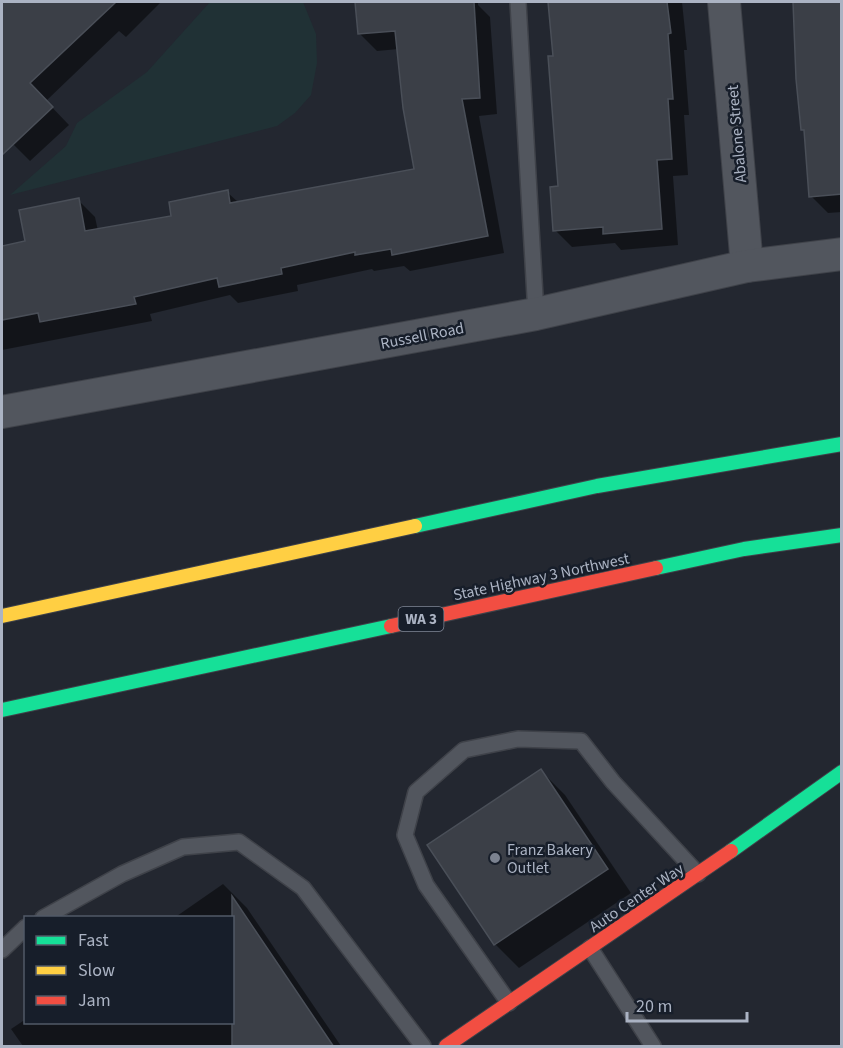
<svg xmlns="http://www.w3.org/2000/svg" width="843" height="1048" font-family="'Source Sans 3',sans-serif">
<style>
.green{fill:#203135}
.shadow{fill:#0007}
.building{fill:#3b3f47;stroke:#4a4f58;stroke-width:1.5}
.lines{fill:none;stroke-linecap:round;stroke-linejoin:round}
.lane-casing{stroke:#3f4249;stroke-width:18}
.street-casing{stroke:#3f4249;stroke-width:34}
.fast-casing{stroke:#3f4249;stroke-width:16}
.slow-casing{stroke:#3f4249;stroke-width:16}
.jam-casing{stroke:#3f4249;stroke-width:16}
.lane{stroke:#52565e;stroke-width:15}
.street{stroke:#52565e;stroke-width:32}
.fast{stroke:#16e098;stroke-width:14}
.slow{stroke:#ffcf43;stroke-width:14}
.jam{stroke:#f24e42;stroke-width:14}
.poi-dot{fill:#7b8290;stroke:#171e2a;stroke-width:2}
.labels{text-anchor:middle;stroke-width:5;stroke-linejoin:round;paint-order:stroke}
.shield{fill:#171e2a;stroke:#7f8695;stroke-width:1.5}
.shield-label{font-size:15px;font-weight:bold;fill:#abb3c3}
.street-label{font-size:16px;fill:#abb3c3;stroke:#171e2a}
.poi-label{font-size:16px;fill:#abb3c3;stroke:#171e2a;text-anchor:start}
</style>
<rect width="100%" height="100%" fill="#232730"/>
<!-- green -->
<path class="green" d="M210 2H303L316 34 317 63 311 95 295 113 277 126 10 195 66 146 77 123 147 72Z"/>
<!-- shadow -->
<g class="shadow">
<path d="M4 2 11 6 15 2H161L126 37 119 31 46 101 69 125 30 161 3 134 2 135V4Z"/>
<path d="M357 2H478V5L490 17 497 114 479 116 504 253 410 271 404 266 374 271 372 269 297 285 298 291 238 303 230 295 150 314 152 321 2 350V247L26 242 78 200 95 217 98 231 173 217 227 192 239 203 416 170 399 49 377 51 360 34Z"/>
<path d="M549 2H682L687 50H684L689 115H684L688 175 673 176 678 245 621 250 615 243 572 247 555 230 559 187 555 57Z"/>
<path d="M795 2H842V212L828 213 811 196 806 133 803 130Z"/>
<path d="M541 771 565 795 631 893 519 968 495 944Z"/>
<path d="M223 884 247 908 341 1046H23L11 1029 26 1019V1022H232V918H174Z"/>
</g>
<!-- building -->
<g class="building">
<path d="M2 2H116L30 83 53 107 2 155Z"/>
<path d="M355 2H474L480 98 462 99 488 236 392 255 391 249 355 255V252L281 268 282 274 219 287 217 278 134 297 136 304 40 322 38 313 2 320V246L25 241 19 210 79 198 85 231 171 216 169 202 228 190 230 203 414 169 403 108 395 31 358 34Z"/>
<path d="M548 2H667L671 33 668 34 673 99H668L672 159 657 160 662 229 603 234V227L553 231 550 187 558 186 548 56H553Z"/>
<path d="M793 2H842V194L809 197 804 130H801L796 79Z"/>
<path d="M541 769 608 869 494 945 427 845Z"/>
<path d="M232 896 334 1047H232Z"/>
</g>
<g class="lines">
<defs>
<g id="lane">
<path d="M518 2 536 314"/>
<path d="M43 918 122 874 183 847 239 842 303 888 423 1046"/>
<path d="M590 948 653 1046"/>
<path d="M2 950 26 927"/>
<path d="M509 1003 426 885 405 835 416 792 464 750 518 739 581 741 613 782 698 874"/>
</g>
<g id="street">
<path d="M724 2 747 266"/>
<path d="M2 412 536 314 747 266 842 254"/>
</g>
<g id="fast">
<path d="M415 526 597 486 842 444"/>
<path d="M656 568 744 549 842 535"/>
<path d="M2 710 391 626"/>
<path d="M731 851 842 772"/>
</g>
<path id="slow" d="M2 616 415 526"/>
<g id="jam">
<path d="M391 626 656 568"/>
<path d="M446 1046 731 851"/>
</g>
</defs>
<!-- lane casing -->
<use href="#lane" class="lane-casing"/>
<!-- street casing -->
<use href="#street" class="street-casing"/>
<!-- fast casing -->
<use href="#fast" class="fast-casing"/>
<!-- slow casing -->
<use href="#slow" class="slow-casing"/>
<!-- jam casing -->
<use href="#jam" class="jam-casing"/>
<!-- lane -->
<use href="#lane" class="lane"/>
<!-- street -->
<use href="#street" class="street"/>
<!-- fast -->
<use href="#fast" class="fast"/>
<!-- slow -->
<use href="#slow" class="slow"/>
<!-- jam -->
<use href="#jam" class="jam"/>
</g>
<!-- markers -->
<circle class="poi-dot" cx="495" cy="858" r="6"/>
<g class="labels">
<!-- shield labels -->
<rect class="shield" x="398.5" y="607" width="45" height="24" rx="4.5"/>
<g class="shield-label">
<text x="421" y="624">WA 3</text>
</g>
<!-- street labels -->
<g class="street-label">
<text transform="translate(736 134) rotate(-95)" y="6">Abalone Street</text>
<text transform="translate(422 335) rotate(-11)" y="6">Russell Road</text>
<text transform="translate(541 576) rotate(-12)" y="6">State Highway 3 Northwest</text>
<text transform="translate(636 897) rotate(-34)" y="6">Auto Center Way</text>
</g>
<!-- poi labels -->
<g class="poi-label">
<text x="507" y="855">Franz Bakery<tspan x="507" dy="18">Outlet</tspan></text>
</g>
</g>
<!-- border -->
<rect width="843" height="1048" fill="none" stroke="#abb3c3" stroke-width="6"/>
<!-- legend -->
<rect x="24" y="916" width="210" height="108" fill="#171e2a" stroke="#525a67" stroke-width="1.5"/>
<rect x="36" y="936" width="30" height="9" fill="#16e098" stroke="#525a67" stroke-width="1.5"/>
<text x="78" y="946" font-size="18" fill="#abb3c3">Fast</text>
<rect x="36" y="966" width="30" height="9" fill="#ffcf43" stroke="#525a67" stroke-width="1.5"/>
<text x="78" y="976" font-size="18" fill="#abb3c3">Slow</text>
<rect x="36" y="996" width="30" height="9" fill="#f24e42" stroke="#525a67" stroke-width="1.5"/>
<text x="78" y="1006" font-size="18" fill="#abb3c3">Jam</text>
<!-- scale -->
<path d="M627 1012v9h120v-9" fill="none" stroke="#abb3c3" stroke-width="3"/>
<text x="636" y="1012" font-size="18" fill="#abb3c3" stroke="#171e2a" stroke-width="4.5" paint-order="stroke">20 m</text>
</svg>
